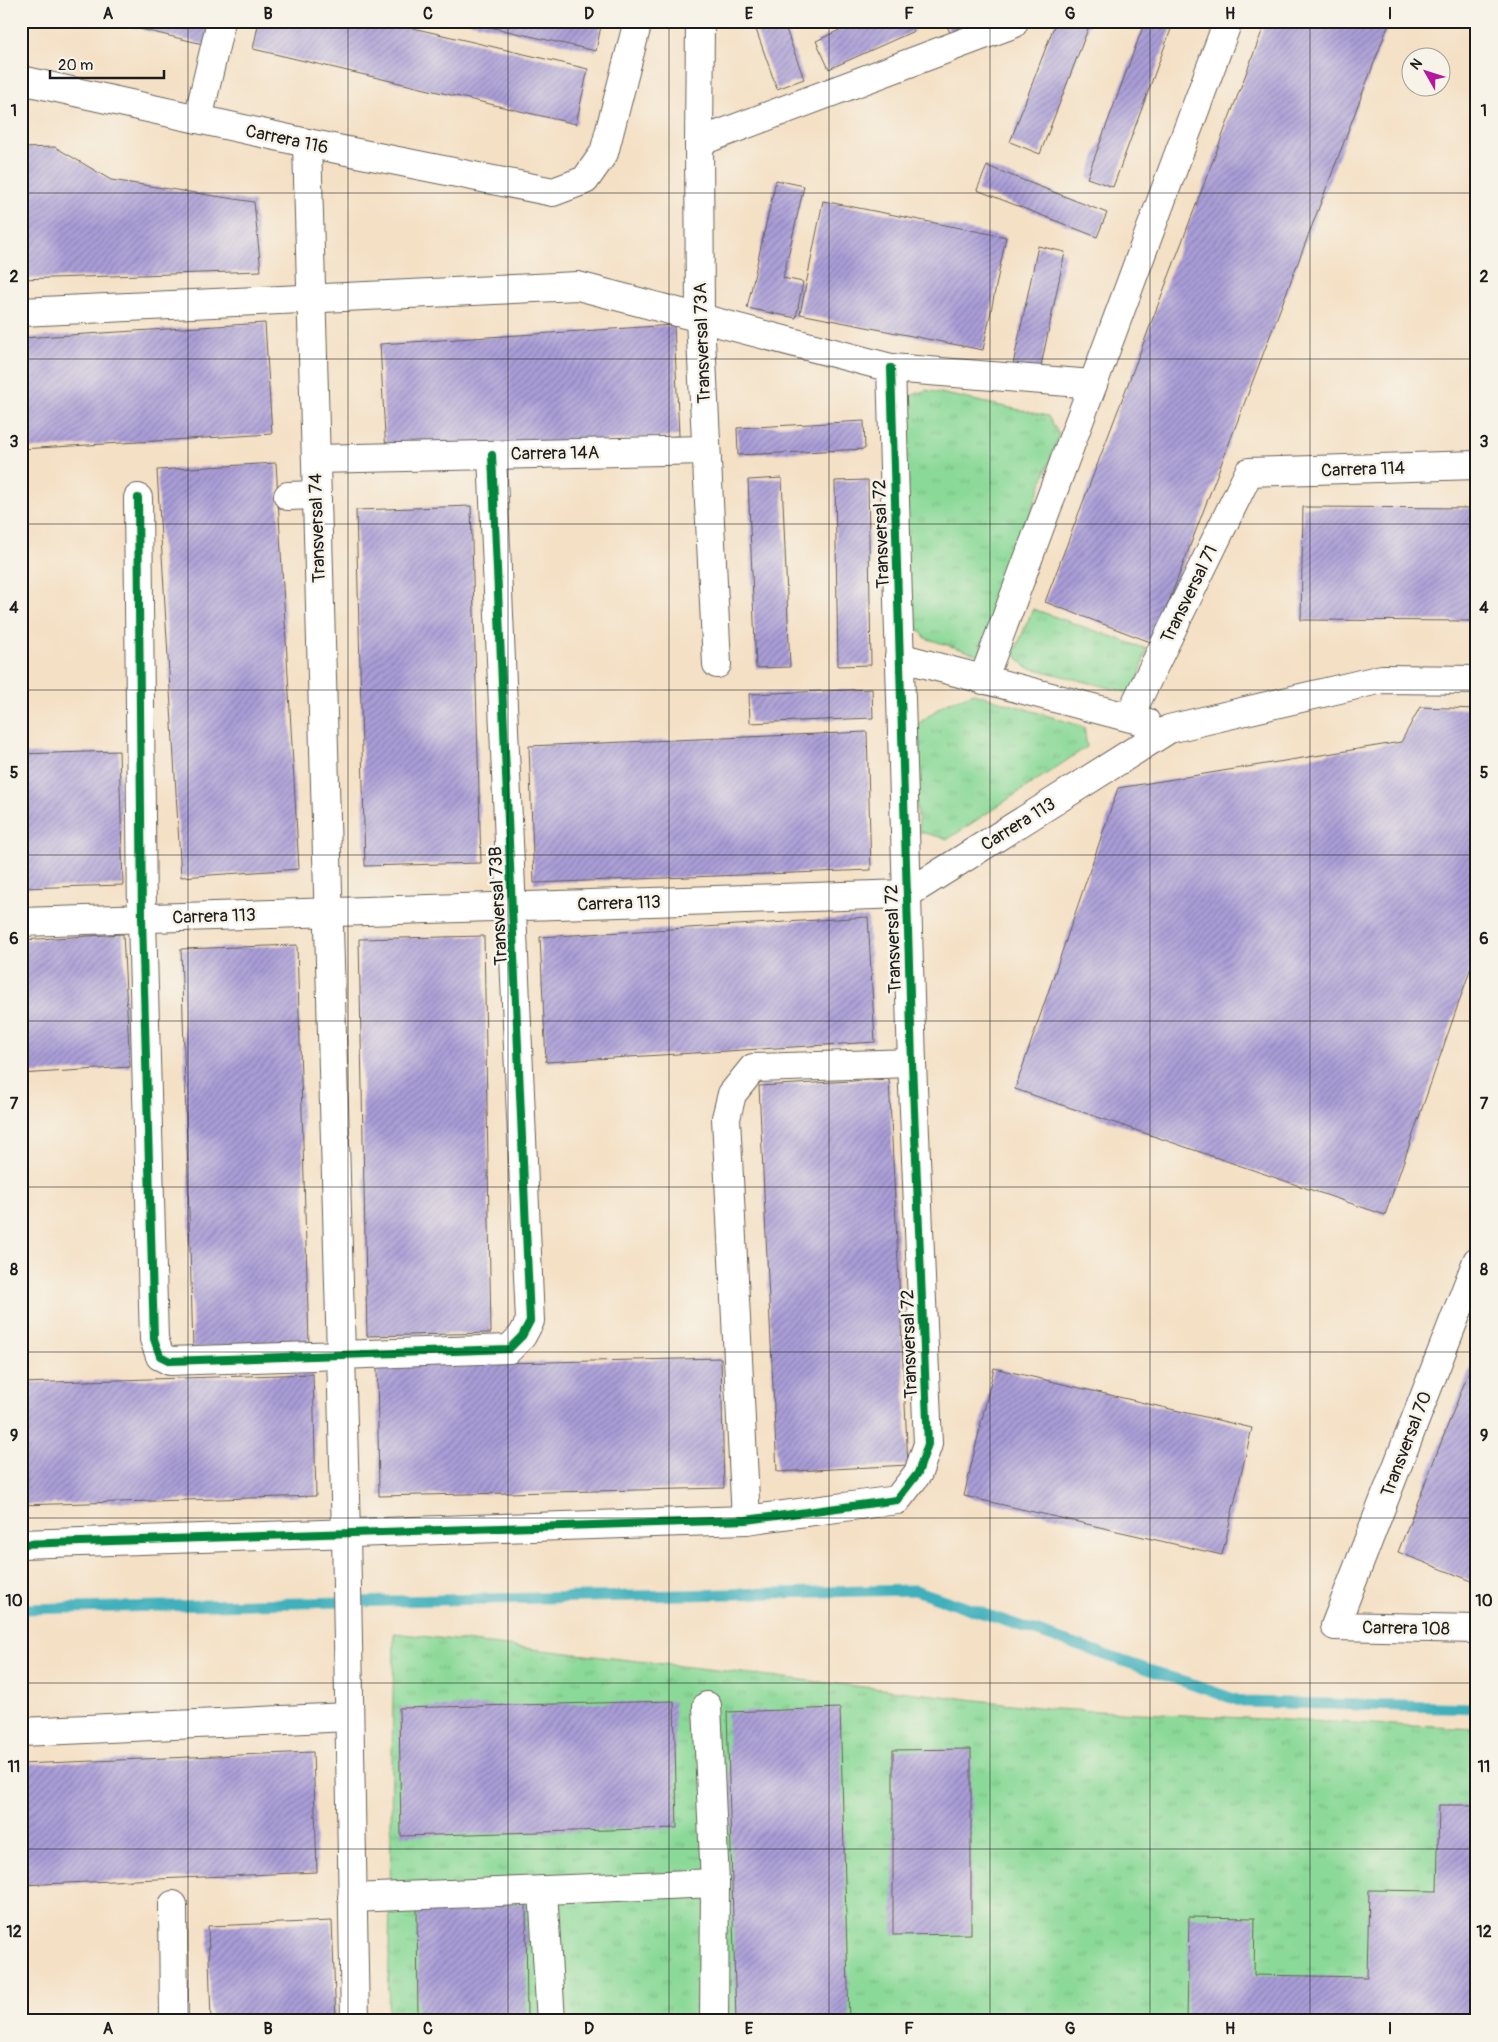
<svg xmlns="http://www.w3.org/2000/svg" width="1498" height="2042" font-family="Pangolin,sans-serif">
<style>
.grass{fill:url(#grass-tufts);stroke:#547a5a}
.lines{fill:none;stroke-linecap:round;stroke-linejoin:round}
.stream{stroke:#41b0bc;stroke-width:11}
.building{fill:url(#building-hatch)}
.minor-casing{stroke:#686157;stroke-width:30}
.minor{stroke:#fff;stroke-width:28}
.cycleway-casing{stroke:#f7f3e8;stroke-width:11}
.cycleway{stroke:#00873e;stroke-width:8}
.grid{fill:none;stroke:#1c1c1c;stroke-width:1;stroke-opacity:0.55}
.labels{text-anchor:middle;stroke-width:5;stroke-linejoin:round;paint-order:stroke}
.street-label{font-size:18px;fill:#1c1c1c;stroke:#f7f3e8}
.neatline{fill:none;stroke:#1c1c1c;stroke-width:2}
.grid-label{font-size:16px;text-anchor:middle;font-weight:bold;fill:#1c1c1c}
</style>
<defs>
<pattern id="grass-tufts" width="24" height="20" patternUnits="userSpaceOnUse" patternTransform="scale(1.25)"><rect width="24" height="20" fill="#8bd998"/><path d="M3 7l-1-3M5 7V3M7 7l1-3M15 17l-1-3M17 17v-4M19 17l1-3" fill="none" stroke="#77ba82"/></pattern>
<pattern id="building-hatch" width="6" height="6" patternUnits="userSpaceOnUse" patternTransform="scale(1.25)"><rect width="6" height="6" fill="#aa9ed8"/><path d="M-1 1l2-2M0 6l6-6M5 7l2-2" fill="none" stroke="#8a80ae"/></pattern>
</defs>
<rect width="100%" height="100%" fill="#f7f3e8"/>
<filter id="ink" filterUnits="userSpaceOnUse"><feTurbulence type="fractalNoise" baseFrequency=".02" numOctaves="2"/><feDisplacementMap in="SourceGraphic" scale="10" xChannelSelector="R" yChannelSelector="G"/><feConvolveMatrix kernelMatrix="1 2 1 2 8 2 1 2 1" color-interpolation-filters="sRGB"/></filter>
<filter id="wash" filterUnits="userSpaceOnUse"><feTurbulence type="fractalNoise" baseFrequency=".0096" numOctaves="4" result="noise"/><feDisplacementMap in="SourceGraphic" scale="20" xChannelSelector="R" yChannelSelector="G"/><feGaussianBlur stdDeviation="1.12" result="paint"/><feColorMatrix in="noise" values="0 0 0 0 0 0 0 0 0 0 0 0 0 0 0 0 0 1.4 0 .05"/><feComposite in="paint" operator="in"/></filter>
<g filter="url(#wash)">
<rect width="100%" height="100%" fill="#f4e0c5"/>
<!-- grass -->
<g class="grass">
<path d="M926 390 1048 416 1059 435 979 655 925 638 907 611 902 399Z"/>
<path d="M1033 609 1147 649 1134 694 1026 667 1014 653Z"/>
<path d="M974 693 1084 727 1087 747 948 839 920 832 915 794 918 724 944 704Z"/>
<path d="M394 1633 1055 1709 1477 1729V2021H388Z"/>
</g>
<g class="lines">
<!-- stream -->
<path class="stream" d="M21 1609 915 1590 1243 1702 1477 1708"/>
</g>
<g id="blocks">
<!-- building -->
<g class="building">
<path d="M107 21H213L207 45Z"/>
<path d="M259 21H383L588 69 576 124 253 49Z"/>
<path d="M463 21H602L596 51Z"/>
<path d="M753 21H783L804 79 777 89Z"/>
<path d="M859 21H910L914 31 829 69 816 41Z"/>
<path d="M945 21H973L974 23 950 33Z"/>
<path d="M1056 21H1091L1040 154 1010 142Z"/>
<path d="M1145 21H1174L1113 187 1087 178Z"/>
<path d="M1266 21H1390L1153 643 1045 602Z"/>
<path d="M55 147 111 180 254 202 261 271 21 279V148Z"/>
<path d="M987 166 1107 213 1097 237 977 190Z"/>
<path d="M776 180 804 186 783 278 803 282 796 318 747 308Z"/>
<path d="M823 201 1006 237 983 350 800 314Z"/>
<path d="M1038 246 1065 252 1038 380 1011 374Z"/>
<path d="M265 323 272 434 21 449V338Z"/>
<path d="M674 325 679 436 386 454 380 344Z"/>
<path d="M864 421 865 449 738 455 737 428Z"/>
<path d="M276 463 299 869 181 877 157 470Z"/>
<path d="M782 478 790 667 756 668 748 480Z"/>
<path d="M868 480 871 665 838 666 835 481Z"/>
<path d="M471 506 481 863 365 866 356 510Z"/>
<path d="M1303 507 1477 508V621L1301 620Z"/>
<path d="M872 689 873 718 750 723 749 694Z"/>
<path d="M1420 707 1477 709V950L1385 1215 1015 1089 1118 788 1401 742Z"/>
<path d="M867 732 871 870 534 883 529 746Z"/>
<path d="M119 751 123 885 21 888V754Z"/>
<path d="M868 917 875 1042 546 1062 540 937Z"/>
<path d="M123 934 130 1067 21 1074V940Z"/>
<path d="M484 936 491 1333 367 1336 359 939Z"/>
<path d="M297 945 309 1344 193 1348 181 949Z"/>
<path d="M889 1079 908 1465 777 1472 759 1086Z"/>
<path d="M1477 1351V1583L1398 1552Z"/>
<path d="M721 1358 724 1488 379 1496 377 1366Z"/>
<path d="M994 1368 1252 1428 1222 1555 964 1496Z"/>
<path d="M313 1374 316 1496 21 1505V1383Z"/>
<path d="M674 1701 677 1828 401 1836 399 1708Z"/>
<path d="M840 1708 849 2021H736L727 1712Z"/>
<path d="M971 1749V1934L893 1935V1750Z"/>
<path d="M313 1752 317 1872 21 1885V1764Z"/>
<path d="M1439 1805H1477V1974H1475L1474 2021H1187L1189 1917 1255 1918 1254 1975 1367 1977 1369 1890 1437 1891Z"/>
<path d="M526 1903 527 2021H418L417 1904Z"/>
<path d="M332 1921 336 2021H211L208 1926Z"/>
</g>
</g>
</g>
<g filter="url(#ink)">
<use href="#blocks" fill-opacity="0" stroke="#686157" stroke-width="1"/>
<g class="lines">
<defs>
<g id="minor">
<path d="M700 21 699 142 700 319 717 664"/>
<path d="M21 80 307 143 553 192 585 180 604 153 638 21"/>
<path d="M198 119 221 21"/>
<path d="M699 142 1013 24 1014 21"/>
<path d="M307 143 346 1533 355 2021"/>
<path d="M21 312 578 286 891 368 1093 384"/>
<path d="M316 459 705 450"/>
<path d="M288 496 316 495"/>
<path d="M138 498 142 919 154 1339 160 1356 170 1361 509 1349 522 1336 530 1321 492 455"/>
<path d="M899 657 1146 722"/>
<path d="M983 680 1228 21"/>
<path d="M1129 717 1249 472 1477 465"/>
<path d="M21 922 907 894 1169 729 1382 679 1477 680"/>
<path d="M1477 1261 1335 1626 1477 1629"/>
<path d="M746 1520 726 1118 732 1094 753 1068 912 1063"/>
<path d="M21 1544 746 1520 897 1500 918 1473 928 1444 912 1063 891 368"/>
<path d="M707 1706 715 1883"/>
<path d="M21 1732 349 1717"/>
<path d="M543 1891 551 2021"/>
<path d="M352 1898 715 1883 714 2021"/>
<path d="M173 1905 174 2021"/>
</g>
</defs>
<!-- minor casing -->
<use href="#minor" class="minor-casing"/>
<!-- minor -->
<use href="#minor" class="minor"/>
<defs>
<g id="cycleway">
<path d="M138 498 142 919 154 1339 160 1356 170 1361 509 1349 522 1336 530 1321 492 455"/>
<path d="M21 1544 746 1520 897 1500 918 1473 928 1444 912 1063 891 368"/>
</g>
</defs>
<!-- cycleway casing -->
<use href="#cycleway" class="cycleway-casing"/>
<!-- cycleway -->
<use href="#cycleway" class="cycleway"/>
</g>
</g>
<!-- grid -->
<path class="grid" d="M188 21V2021M348 21V2021M508 21V2021M669 21V2021M829 21V2021M990 21V2021M1150 21V2021M1310 21V2021M21 193H1477M21 359H1477M21 524H1477M21 690H1477M21 855H1477M21 1021H1477M21 1187H1477M21 1352H1477M21 1518H1477M21 1683H1477M21 1849H1477"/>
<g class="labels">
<!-- street labels -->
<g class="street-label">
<text transform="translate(287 139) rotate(12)" y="6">Carrera 116</text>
<text transform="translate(702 343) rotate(-92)" y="6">Transversal 73A</text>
<text transform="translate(555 453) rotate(-1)" y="6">Carrera 14A</text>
<text transform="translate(1363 469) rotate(-2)" y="6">Carrera 114</text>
<text transform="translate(317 528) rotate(-92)" y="6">Transversal 74</text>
<text transform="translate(881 534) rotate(-92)" y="6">Transversal 72</text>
<text transform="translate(1189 594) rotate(-64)" y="6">Transversal 71</text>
<text transform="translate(1018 824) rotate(-32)" y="6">Carrera 113</text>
<text transform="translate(619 903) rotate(-2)" y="6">Carrera 113</text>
<text transform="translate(498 906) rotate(-93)" y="6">Transversal 73B</text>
<text transform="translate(214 916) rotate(-2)" y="6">Carrera 113</text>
<text transform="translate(893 939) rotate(-92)" y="6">Transversal 72</text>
<text transform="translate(909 1344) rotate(-92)" y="6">Transversal 72</text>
<text transform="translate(1406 1444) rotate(-69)" y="6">Transversal 70</text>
<text transform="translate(1406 1628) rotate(1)" y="6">Carrera 108</text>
</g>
</g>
<!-- margin -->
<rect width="1498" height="2042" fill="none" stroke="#f7f3e8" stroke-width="55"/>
<!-- north arrow -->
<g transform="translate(1426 72) rotate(309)"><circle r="24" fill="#f7f3e8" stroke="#9f9d96"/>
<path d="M0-4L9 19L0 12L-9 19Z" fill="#b5179e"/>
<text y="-8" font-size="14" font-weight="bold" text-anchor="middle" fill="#1c1c1c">N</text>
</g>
<!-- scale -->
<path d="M50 70v8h114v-8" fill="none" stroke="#1c1c1c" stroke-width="2.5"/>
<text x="58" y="70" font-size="15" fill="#1c1c1c" stroke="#f7f3e8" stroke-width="4" paint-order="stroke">20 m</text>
<rect x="28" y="28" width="1442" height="1986" class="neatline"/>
<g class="grid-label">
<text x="108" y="19">A</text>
<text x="268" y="19">B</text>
<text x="428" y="19">C</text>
<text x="589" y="19">D</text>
<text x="749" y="19">E</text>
<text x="909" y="19">F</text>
<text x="1070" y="19">G</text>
<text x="1230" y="19">H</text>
<text x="1390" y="19">I</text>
<text x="14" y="116">1</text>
<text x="1484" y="116">1</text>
<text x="14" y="282">2</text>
<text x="1484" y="282">2</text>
<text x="14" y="447">3</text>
<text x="1484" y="447">3</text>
<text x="14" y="613">4</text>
<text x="1484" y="613">4</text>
<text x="14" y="778">5</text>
<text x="1484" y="778">5</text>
<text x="14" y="944">6</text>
<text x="1484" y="944">6</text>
<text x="14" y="1109">7</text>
<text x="1484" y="1109">7</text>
<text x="14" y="1275">8</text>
<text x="1484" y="1275">8</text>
<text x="14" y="1441">9</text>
<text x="1484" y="1441">9</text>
<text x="14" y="1606">10</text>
<text x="1484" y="1606">10</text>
<text x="14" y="1772">11</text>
<text x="1484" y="1772">11</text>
<text x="14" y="1937">12</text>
<text x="1484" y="1937">12</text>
<text x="108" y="2034">A</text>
<text x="268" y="2034">B</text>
<text x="428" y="2034">C</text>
<text x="589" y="2034">D</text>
<text x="749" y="2034">E</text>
<text x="909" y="2034">F</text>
<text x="1070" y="2034">G</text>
<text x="1230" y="2034">H</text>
<text x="1390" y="2034">I</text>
</g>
</svg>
